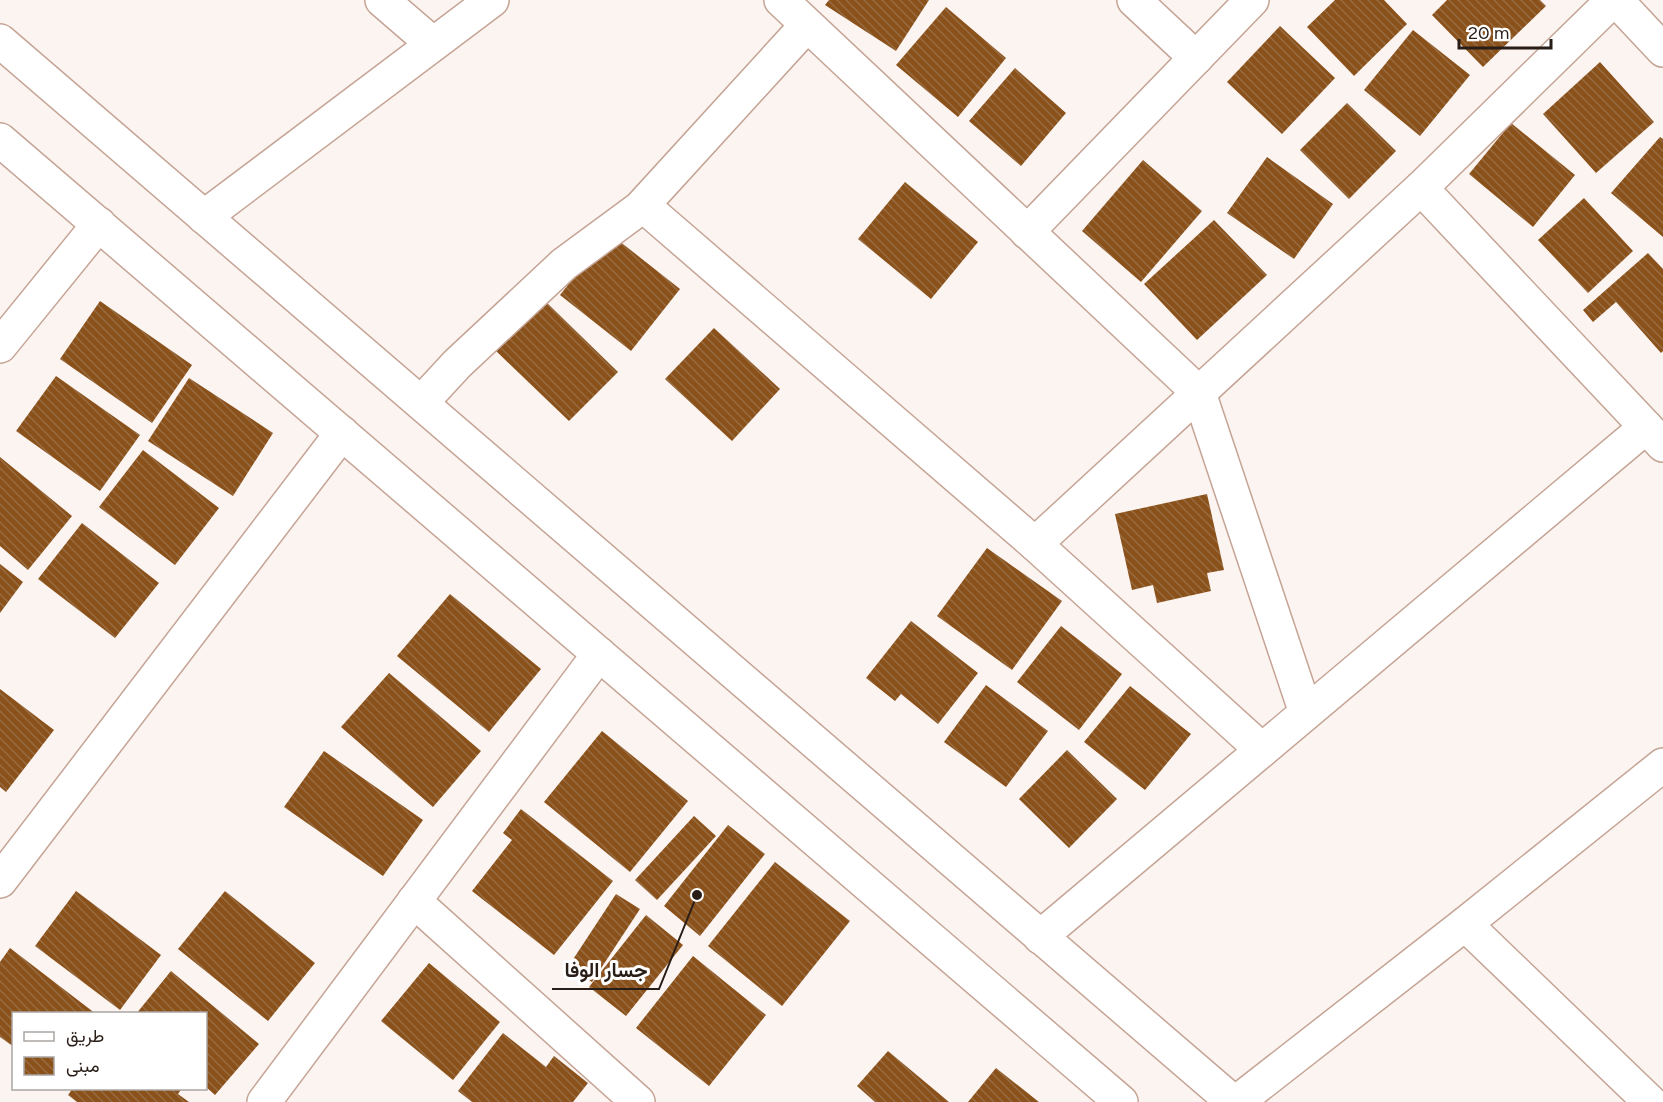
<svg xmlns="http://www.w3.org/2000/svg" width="1663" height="1102" font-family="Figtree,Vazirmatn,sans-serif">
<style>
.building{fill:url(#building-back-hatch)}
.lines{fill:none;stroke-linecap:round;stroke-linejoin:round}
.minor-casing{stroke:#c5a495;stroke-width:36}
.minor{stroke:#fff;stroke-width:33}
.leader{fill:none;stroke:#291d17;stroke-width:2}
.callout-dot{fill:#291d17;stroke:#fff;stroke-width:2}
.callout-label{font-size:20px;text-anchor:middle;font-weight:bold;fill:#291d17;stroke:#fff;stroke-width:6;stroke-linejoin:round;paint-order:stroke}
</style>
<defs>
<pattern id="building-back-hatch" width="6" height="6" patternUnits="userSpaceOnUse" patternTransform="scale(1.5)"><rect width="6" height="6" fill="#8a511a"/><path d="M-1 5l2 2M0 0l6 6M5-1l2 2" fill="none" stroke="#976c42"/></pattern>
</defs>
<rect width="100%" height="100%" fill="#fcf4f1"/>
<!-- building -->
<g class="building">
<path d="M829 0H929L896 51 825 5Z"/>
<path d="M1335 0H1384L1407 24 1354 76 1307 27Z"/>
<path d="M1447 0H1540L1546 6 1483 67 1432 15Z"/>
<path d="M946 7 1006 58 958 117 896 65Z"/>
<path d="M1280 26 1335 78 1282 134 1227 82Z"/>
<path d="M1413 30 1470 75 1420 136 1364 90Z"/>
<path d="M1600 62 1654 122 1596 173 1543 114Z"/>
<path d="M1015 68 1066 113 1021 166 969 121Z"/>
<path d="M1347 103 1396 151 1349 199 1300 150Z"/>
<path d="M1511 123 1575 175 1533 227 1469 174Z"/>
<path d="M1660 137 1663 139V237L1611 193Z"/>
<path d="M1267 157 1333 204 1294 259 1227 213Z"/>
<path d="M1143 160 1202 211 1141 282 1082 231Z"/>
<path d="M905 182 978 242 931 299 858 239Z"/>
<path d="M1584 198 1633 251 1588 293 1538 240Z"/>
<path d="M1214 220 1267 275 1197 340 1144 284Z"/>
<path d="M609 233 680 289 631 351 560 295Z"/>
<path d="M1648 253 1663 269V351L1661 353 1616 302 1593 322 1583 310Z"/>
<path d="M544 300 618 372 569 421 495 350Z"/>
<path d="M100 301 192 365 152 423 60 359Z"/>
<path d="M714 328 780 389 732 441 665 379Z"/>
<path d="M56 376 140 435 100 491 16 431Z"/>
<path d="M189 378 273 433 233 496 148 441Z"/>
<path d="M143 450 219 508 175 565 99 507Z"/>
<path d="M0 457 72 516 28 570 0 546Z"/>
<path d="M1207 494 1224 570 1207 573 1211 591 1157 603 1153 585 1132 590 1115 514Z"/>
<path d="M82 523 159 583 115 638 38 579Z"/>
<path d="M987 548 1062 601 1012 670 937 616Z"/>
<path d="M0 564 23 582 0 613Z"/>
<path d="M450 594 541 669 489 732 397 656Z"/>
<path d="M911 621 978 673 938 724 901 694 895 701 866 678Z"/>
<path d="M1061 626 1122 674 1079 730 1017 682Z"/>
<path d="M389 673 481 751 433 807 341 727Z"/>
<path d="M986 685 1048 731 1006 787 944 742Z"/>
<path d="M1130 686 1191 734 1145 790 1084 742Z"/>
<path d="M0 689 54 730 6 792 0 787Z"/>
<path d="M602 731 688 801 630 872 544 802Z"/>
<path d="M1067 750 1117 799 1069 848 1019 799Z"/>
<path d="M324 751 423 820 383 876 284 807Z"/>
<path d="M521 809 613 881 554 955 472 891 512 840 503 833Z"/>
<path d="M694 816 716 836 657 900 635 880Z"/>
<path d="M728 825 765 854 700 936 664 906Z"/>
<path d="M775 862 850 921 782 1006 708 946Z"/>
<path d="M76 891 161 955 120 1010 35 946Z"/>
<path d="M225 891 315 963 268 1021 178 949Z"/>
<path d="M616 894 640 909 592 982 568 967Z"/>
<path d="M646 915 683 945 626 1016 589 987Z"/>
<path d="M10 948 96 1014H14V1047L0 1037V962Z"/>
<path d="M693 956 766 1015 709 1086 636 1028Z"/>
<path d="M429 963 500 1022 453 1080 381 1021Z"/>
<path d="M171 971 259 1044 215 1095 206 1087V1014H136Z"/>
<path d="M503 1033 546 1067 554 1056 588 1083 573 1102H472L458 1091Z"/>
<path d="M888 1051 949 1102H875L857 1086Z"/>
<path d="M996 1068 1039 1102H968Z"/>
<path d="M73 1088H182L178 1094 189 1102H77L68 1095Z"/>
</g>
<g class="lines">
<defs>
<g id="minor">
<path d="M382 0 433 44"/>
<path d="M781 0 1199 393 1306 713"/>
<path d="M1134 0 1196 58"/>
<path d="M1616 0 1663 50"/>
<path d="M0 41 1233 1102"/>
<path d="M0 140 1121 1102"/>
<path d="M1421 188 1663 445"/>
<path d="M653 214 1035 544 1421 188 1613 0"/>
<path d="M204 217 492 0"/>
<path d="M1027 232 1252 0"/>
<path d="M0 346 99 224"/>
<path d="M421 403 457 364 564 264 640 208 807 25"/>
<path d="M1035 544 1262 750"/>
<path d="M0 881 342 433"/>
<path d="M414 901 638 1102"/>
<path d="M1465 924 1650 1102"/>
<path d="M1040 937 1646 427"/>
<path d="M264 1102 599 654"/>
<path d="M1237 1102 1465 924 1663 765"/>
</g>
</defs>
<!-- minor casing -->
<use href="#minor" class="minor-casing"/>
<!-- minor -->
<use href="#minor" class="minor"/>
</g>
<!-- callouts -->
<path class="leader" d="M697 895L659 989H552"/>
<circle class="callout-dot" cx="697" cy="895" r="6"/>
<g class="callout-label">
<text x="606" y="977">جسار الوفا</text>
</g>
<!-- legend -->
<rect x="12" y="1012" width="195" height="78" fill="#ffffff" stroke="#a9a5a2" stroke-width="1.5"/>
<rect x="24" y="1032" width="30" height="9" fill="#ffffff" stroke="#a9a5a2" stroke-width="1.5"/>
<text x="66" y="1042" font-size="18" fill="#291d17">طريق</text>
<rect x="24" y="1057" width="30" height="18" fill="url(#building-back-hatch)" stroke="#a9a5a2" stroke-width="1.5"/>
<text x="66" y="1072" font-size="18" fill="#291d17">مبنى</text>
<!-- scale -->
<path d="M1459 39v9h92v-9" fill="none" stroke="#291d17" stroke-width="3"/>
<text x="1468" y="39" font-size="18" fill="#291d17" stroke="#ffffff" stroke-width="4.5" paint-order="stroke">20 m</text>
</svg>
